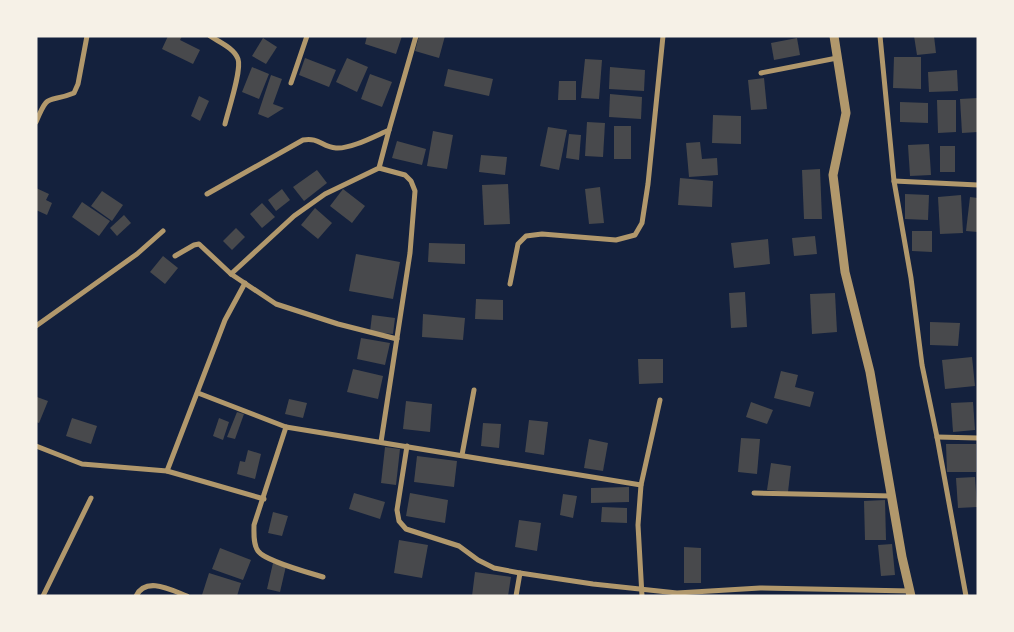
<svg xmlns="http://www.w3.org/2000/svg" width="1014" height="632" font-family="'Work Sans',sans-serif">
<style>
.building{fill:#48494c}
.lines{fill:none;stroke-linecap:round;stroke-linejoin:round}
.minor{stroke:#b1986c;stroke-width:5}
.tertiary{stroke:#b1986c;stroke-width:9}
</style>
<rect width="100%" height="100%" fill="#14213d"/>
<!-- building -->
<g class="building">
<path d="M168 36H182L180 40 200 50 193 64 162 49Z"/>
<path d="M367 36H402L396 54 365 44Z"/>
<path d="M419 36H445L439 58 415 51Z"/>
<path d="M914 36H934L936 53 917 55Z"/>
<path d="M263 38 277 47 266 64 252 56Z"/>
<path d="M797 38 800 55 774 60 771 43Z"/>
<path d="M894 57H921V89L893 88Z"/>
<path d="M305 58 336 70 329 87 299 75Z"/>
<path d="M347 58 368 67 357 92 336 82Z"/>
<path d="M585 59 602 60 599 99 581 98Z"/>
<path d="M252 67 269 74 259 99 242 92Z"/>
<path d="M610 67 645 70 644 91 609 89Z"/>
<path d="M448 69 493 79 489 96 444 86Z"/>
<path d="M957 70 958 91 929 92 928 72Z"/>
<path d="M370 74 392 82 382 107 361 99Z"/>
<path d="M271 75 282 79 273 104 284 108 268 118 258 114Z"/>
<path d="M764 78 767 109 751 110 748 80Z"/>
<path d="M559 81H576V100H558Z"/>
<path d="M610 94 642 97 641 119 609 117Z"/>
<path d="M199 96 209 101 200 121 191 116Z"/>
<path d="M978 98V132L962 133 960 99Z"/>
<path d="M937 100H956V132L938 133Z"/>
<path d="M900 102 928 103V123L900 122Z"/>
<path d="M713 115 741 116V144L712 143Z"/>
<path d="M587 122 605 123 603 157 585 156Z"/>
<rect x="614" y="126" width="17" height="33"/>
<path d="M548 127 567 130 559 170 540 166Z"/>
<path d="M433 131 453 135 447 169 427 166Z"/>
<path d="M569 134 581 135 579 160 566 158Z"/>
<path d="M397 141 426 149 422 165 392 158Z"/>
<path d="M700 142 702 159 717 158 718 175 689 177 686 143Z"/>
<path d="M929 144 931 175 910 176 908 145Z"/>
<rect x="940" y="146" width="15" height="26"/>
<path d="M481 155 507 157 505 175 479 172Z"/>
<path d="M820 169 822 219H804L802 170Z"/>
<path d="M317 170 327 183 304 201 293 187Z"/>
<path d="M680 178 713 181 712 207 678 205Z"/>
<path d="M508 184 510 224 484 225 482 185Z"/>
<path d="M600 187 604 223 589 224 585 189Z"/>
<path d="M36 188 49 194 46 200 52 203 47 215 36 210Z"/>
<path d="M282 189 290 200 276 211 268 200Z"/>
<path d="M343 189 365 206 352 223 330 206Z"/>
<path d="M102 191 123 205 112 221 91 206Z"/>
<path d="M905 194 929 195 928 220 905 219Z"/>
<path d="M961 195 963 233 940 234 938 197Z"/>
<path d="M970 197 978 198V232L966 231Z"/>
<path d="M82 202 110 221 99 236 72 217Z"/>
<path d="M262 203 275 217 262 228 250 214Z"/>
<path d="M315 208 332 223 318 239 301 225Z"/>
<path d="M124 215 131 223 117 236 110 228Z"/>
<path d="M236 228 245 237 232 250 223 241Z"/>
<path d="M912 231H932V252L912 251Z"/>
<path d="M815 236 817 254 794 256 792 238Z"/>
<path d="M768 239 770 264 734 268 731 243Z"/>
<path d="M429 243 465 244V264L428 262Z"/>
<path d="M356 254 400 262 393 299 349 291Z"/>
<path d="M163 256 178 268 165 284 150 272Z"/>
<path d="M745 292 747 327 731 328 729 293Z"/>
<path d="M835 293 837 332 812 334 810 294Z"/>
<path d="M476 299 503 300V320L475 319Z"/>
<path d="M423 314 465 318 463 340 422 337Z"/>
<path d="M372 315 395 318 393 334 370 332Z"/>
<path d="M930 322 960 323 958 346 930 345Z"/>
<path d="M361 338 390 343 385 365 357 359Z"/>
<path d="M972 357 975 386 945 389 942 360Z"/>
<path d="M638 359H663V383L639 384Z"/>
<path d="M353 369 383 376 378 399 347 392Z"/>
<path d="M781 371 798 375 795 387 814 392 810 407 774 398Z"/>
<path d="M37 397 48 401 39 423 36 422Z"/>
<path d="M289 399 307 403 303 418 285 414Z"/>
<path d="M406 401 432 404 430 432 403 429Z"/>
<path d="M751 402 773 410 767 424 746 417Z"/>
<path d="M973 402 975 430 953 432 951 403Z"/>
<path d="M237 412 244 414 235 439 227 437Z"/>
<path d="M72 418 97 426 91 444 66 436Z"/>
<path d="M219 418 229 422 223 440 213 436Z"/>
<path d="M529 420 548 422 544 455 525 452Z"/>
<path d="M483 423 501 424 499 448 481 446Z"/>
<path d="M741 438 760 439 757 474 738 472Z"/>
<path d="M589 439 608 443 603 471 584 468Z"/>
<path d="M946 444H976V472H947Z"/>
<path d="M385 447 400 449 396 485 381 483Z"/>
<path d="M248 450 261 454 255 479 237 474 240 461 245 462Z"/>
<path d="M417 456 457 461 454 487 414 482Z"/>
<path d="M771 463 791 466 788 492 767 490Z"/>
<path d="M975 477 977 507 958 508 956 478Z"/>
<path d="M629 487V502L591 503V488Z"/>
<path d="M354 493 385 502 380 519 349 509Z"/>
<path d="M410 493 448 500 445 523 406 516Z"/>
<path d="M563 494 577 496 573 518 560 515Z"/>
<path d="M885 500 886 540H865L864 501Z"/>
<path d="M602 507 627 508V523L601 522Z"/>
<path d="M273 512 288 516 282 536 268 533Z"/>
<path d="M519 520 541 523 537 551 515 547Z"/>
<path d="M399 540 428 545 422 578 394 573Z"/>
<path d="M892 544 895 575 881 576 878 545Z"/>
<path d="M684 547 701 548V583H684Z"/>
<path d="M220 548 251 560 243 580 212 569Z"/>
<path d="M273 563 286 566 280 592 267 589Z"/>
<path d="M475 572 511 577 508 596H472Z"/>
<path d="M209 573 241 583 237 596 202 595Z"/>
</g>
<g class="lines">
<!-- minor -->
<g class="minor">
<path d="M210 36C219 42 234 48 238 59 242 70 228 111 225 124"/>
<path d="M880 36 894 181 911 278 922 365 937 437 966 596"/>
<path d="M761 73 837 58"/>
<path d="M291 83 307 36"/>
<path d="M36 122C49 91 47 104 74 93L78 84 87 36"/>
<path d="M379 168 405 175 411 181 415 191 410 253 381 442"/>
<path d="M894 181 978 185"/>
<path d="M207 194 303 140C319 137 322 147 336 148 351 149 375 136 389 130L416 36"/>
<path d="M175 256 194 245 199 244 231 274 276 304 338 324 397 339"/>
<path d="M231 274 294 216 325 194 379 168 389 130"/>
<path d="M510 284 518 244 526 236 542 234 616 240 635 235 642 223 648 184 663 36"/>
<path d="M36 326 137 254 163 231"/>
<path d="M198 393 286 427 641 485"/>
<path d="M286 427 254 525C254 533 253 544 258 551 265 561 310 573 323 577"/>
<path d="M937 437 978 438"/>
<path d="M36 446 82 464 167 471 264 499"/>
<path d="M407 446 397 510 399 521 406 529 459 546 478 560 494 568 520 573"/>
<path d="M462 455 474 390"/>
<path d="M167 471 225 320 245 283"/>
<path d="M754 493 892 496"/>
<path d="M43 596 91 498"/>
<path d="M136 596C146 576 171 590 187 596"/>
<path d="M516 596 520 573 593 584 677 593 760 588 910 591"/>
<path d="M642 596 638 525 641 485 660 400"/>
</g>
<!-- tertiary -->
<path class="tertiary" d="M834 36 846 113 833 175 845 272 870 372 902 557 911 596"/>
</g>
<!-- border -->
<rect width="1014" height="632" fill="none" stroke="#f6f1e7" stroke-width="75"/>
</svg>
